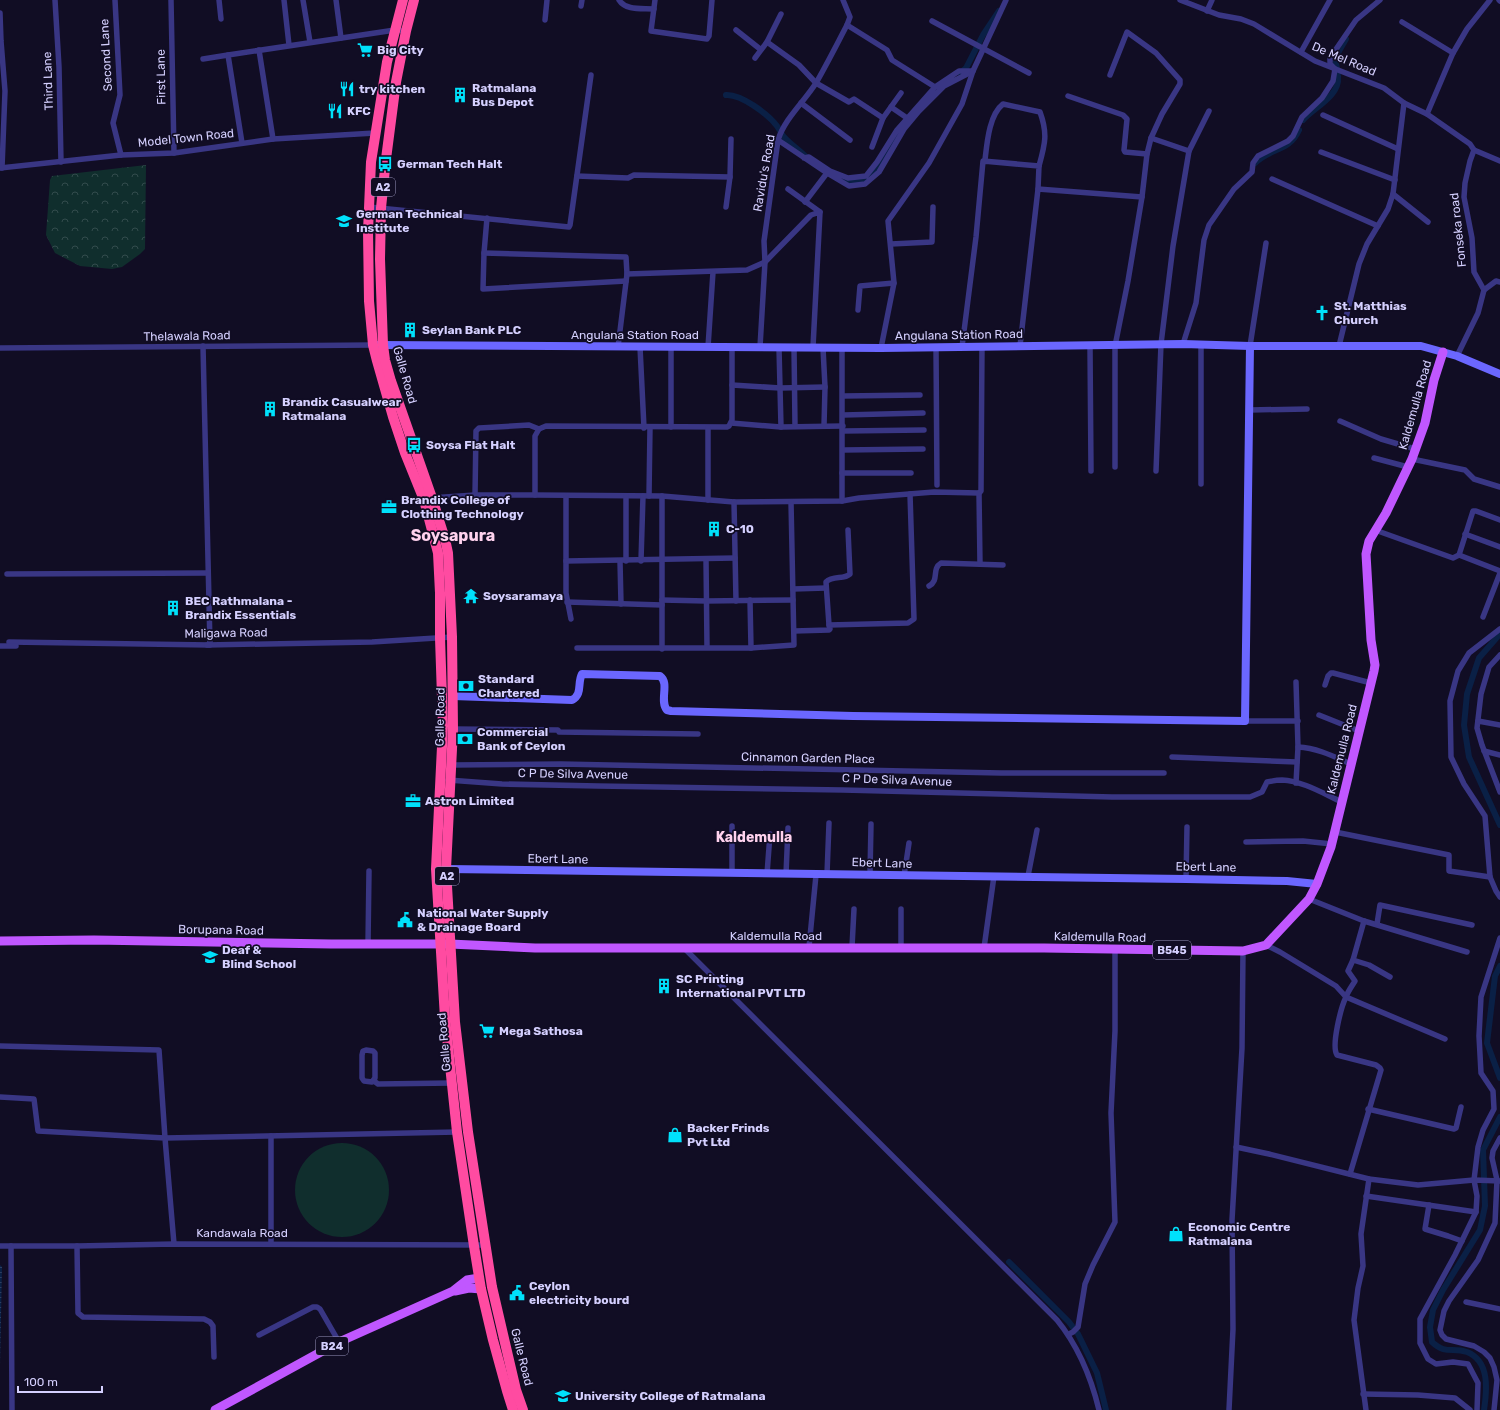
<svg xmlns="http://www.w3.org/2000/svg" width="1500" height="1410" font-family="Rubik,sans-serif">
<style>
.park{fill:url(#park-crowns)}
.pitch{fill:#102e2d}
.water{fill:url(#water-rules)}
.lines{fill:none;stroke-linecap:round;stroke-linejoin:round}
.canal{stroke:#0a2046;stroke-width:6}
.street{stroke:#393684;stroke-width:5.5}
.secondary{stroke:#6b67ff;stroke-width:8}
.primary{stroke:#c057ff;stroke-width:9}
.highway{stroke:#ff4ba1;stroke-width:10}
.labels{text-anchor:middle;stroke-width:3.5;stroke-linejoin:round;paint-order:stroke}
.shield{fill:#110d24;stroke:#9a96bd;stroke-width:1}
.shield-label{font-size:11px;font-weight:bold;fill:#d5d0ff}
.poi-label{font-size:12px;font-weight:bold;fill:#d5d0ff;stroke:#110d24;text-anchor:start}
.street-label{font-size:12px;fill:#d5d0ff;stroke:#110d24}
.quarter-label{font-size:14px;font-weight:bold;fill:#ffd2ee;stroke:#110d24}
.district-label{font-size:16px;font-weight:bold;fill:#ffd2ee;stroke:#110d24}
</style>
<defs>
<pattern id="park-crowns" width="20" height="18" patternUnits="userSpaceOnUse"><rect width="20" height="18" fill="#102e2d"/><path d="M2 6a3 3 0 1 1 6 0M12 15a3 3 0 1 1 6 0" fill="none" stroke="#324b4c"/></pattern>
<pattern id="water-rules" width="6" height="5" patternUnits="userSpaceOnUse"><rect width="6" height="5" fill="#0a2046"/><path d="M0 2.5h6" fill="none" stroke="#2d3f62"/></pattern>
</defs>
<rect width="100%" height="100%" fill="#110d24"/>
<!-- park -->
<path class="park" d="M146 165 145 249 140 254 122 267 112 269 80 266 55 253 46 235 50 180 52 176Z"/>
<!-- pitch -->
<circle class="pitch" cx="342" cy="1190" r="47"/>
<!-- water -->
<path class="water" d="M0 1265 2 1267 0 1365Z"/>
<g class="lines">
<!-- canal -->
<g class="canal">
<path d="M960 73 966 68 983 35 999 11"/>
<path d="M726 95C741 94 768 114 777 126 780 130 781 134 784 137 791 145 801 151 809 160"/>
<path d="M1303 120C1313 108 1340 96 1338 77 1338 71 1336 64 1335 58L1346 39"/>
<path d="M1255 163C1272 147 1289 152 1299 130"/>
<path d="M837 177C844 180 854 184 862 181 879 174 887 151 896 136"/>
<path d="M1500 634 1479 658 1467 694 1464 725 1469 757 1500 825"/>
<path d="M1500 966 1495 976 1487 1043 1500 1078"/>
<path d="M1009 1262 1069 1322 1078 1334 1097 1373 1106 1410"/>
<path d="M1484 1410C1487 1390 1490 1361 1467 1352 1452 1347 1446 1355 1432 1342L1430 1327 1433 1310 1443 1290 1480 1230 1485 1206 1483 1150 1500 1117"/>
</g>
<!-- street -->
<g class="street">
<path d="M55 0 59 67 61 162"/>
<path d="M115 0 120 95 113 123 121 155"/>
<path d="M171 0 174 153"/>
<path d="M219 0 221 19"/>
<path d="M284 0 289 45"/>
<path d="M303 0 310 42"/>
<path d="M336 0 341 38"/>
<path d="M619 0C626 11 642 8 654 9"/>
<path d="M655 0 651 31 707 39 709 36 712 0"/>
<path d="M1180 0 1219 15 1241 19 1254 24 1315 61 1384 88 1404 103 1427 114 1470 144 1474 150 1470 161 1465 183 1464 197 1472 238 1474 272 1484 290 1478 313 1457 356"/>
<path d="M1499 0 1500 1"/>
<path d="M581 6 582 0"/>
<path d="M1207 11 1212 0"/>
<path d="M0 13 1 41 5 91 2 168"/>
<path d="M545 20 547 0"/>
<path d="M932 21 1029 73"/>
<path d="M1402 22 1453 53"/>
<path d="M847 25 887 50 892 60 935 87"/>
<path d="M736 30 760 49"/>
<path d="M767 42 799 65 816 83 849 102 854 99 883 118"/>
<path d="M259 50 273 139"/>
<path d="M1301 52 1330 0"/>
<path d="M755 58 767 42 781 14"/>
<path d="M203 59 228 55"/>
<path d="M1110 75 1127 32 1156 53 1180 80V84L1162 114 1151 138"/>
<path d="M801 103 850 140"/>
<path d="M891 107 907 118"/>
<path d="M1427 114 1453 53 1467 29 1490 0"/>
<path d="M1323 115 1398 149"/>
<path d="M778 140 827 173 849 186 865 184 879 172 904 129 919 111 944 86 973 71H959L935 87 897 130 877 162 866 176 848 178 830 171 809 157 804 158"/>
<path d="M242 143 228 55 395 30 406 31"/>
<path d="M872 147 883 118 901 93"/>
<path d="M1474 150 1500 161"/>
<path d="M1189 151 1209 111"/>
<path d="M1321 152 1395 180"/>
<path d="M1147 154 1151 138 1189 151 1173 246 1161 344 1156 471"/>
<path d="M985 160C987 143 989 115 1003 104L1040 112C1048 134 1045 144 1039 166"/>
<path d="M0 168 121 155 174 153 273 139 375 133"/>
<path d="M577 176 628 178 634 175 730 177"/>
<path d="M1272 179 1378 226"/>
<path d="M788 189 820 212"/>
<path d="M1393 194 1428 222"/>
<path d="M805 202 827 173"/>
<path d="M369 207 569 227 570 225 591 75"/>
<path d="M726 207 730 177 731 139"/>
<path d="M487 218 484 253 483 289 626 281"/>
<path d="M891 244 932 242 933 207"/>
<path d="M484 253 626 257 627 274 618 347"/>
<path d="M627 274 747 270 765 262 811 215 820 212 813 347"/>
<path d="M1484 290 1496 281 1500 282"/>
<path d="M858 310 860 286 894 283"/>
<path d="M1183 344 1196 303 1204 240 1209 225 1234 189 1252 172 1253 163 1258 156 1288 141 1293 136 1302 117 1322 98 1333 81 1335 69 1330 64V58L1356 20 1380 0"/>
<path d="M1201 345V484"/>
<path d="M1020 346 1038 189 1142 197 1147 154 1125 152 1124 150 1127 119 1123 115 1068 96"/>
<path d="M1090 346 1091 471"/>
<path d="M1250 346 1266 243"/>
<path d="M1339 346 1359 264 1367 244 1388 209 1393 194 1404 103"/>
<path d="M640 347 644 428"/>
<path d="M708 347 713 272"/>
<path d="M760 347 765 262 764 241 778 140C785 118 804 102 816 83 827 64 837 44 847 25L850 17 843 0"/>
<path d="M794 347 795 426"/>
<path d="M936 347 937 485"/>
<path d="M962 347 976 237 983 161 1039 166 1038 189"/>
<path d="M0 348 373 345"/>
<path d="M779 348 781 427"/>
<path d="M823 348 825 387 824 426"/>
<path d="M881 348 894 283 888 221 929 163 962 104 973 71 1006 0"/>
<path d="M732 385 780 388 825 387"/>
<path d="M843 396 920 395"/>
<path d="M1250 410 1307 409"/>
<path d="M843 415 923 413"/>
<path d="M1340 421 1381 439 1415 449"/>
<path d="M731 423 781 427 843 426"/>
<path d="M671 427V347"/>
<path d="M843 431 924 430"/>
<path d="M843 450 923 449"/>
<path d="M1374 458 1408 467"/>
<path d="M1412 459 1465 470 1474 479 1500 487"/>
<path d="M1115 467V346L1128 281 1142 197"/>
<path d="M842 473H911"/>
<path d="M979 493 980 564"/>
<path d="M475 495 476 431 479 428 529 425 539 429"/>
<path d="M535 495 662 496 734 502 842 501 859 498 934 492 979 493 981 491 982 346"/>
<path d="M566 496V593L571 619"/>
<path d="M626 496V561"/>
<path d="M649 496 650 427"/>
<path d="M430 498 475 495H535V436L539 429 546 426 727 427 729 426 732 420V347"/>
<path d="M708 500V428"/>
<path d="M842 501V347"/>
<path d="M734 502 736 601"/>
<path d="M1375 530 1453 558 1459 555 1473 511H1476L1500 520"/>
<path d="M1465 534 1500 547"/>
<path d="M1459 555 1500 571"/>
<path d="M706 559 707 647"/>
<path d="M566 561 735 558"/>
<path d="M620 561 621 604"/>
<path d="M641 561 643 496"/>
<path d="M7 574 208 573"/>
<path d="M929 586C940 580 931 569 941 563L1003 565"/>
<path d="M793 589 826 588"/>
<path d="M662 600 706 601 793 600"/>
<path d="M750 600 751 648"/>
<path d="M567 602 662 605"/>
<path d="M1483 617 1500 573"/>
<path d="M829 625 826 582C833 575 844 580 850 574L848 530"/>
<path d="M1500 629 1469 653 1458 671 1450 701 1451 757 1464 784 1485 816 1490 877 1496 891 1500 897"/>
<path d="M794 631 829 630 830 629 829 625 908 623 914 619 910 494"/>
<path d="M9 642 210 645 203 346"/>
<path d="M207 645 372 642 452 637"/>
<path d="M0 646H16"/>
<path d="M577 648H751L794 645 791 502"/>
<path d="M662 649V496"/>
<path d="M1500 655 1489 667 1481 694 1477 728 1482 745 1500 792"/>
<path d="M1296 682 1298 747"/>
<path d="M1325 685 1328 676 1331 673H1333L1371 683"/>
<path d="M1319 715 1359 731"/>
<path d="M1245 721H1298"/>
<path d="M1478 721 1500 725"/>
<path d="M453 729 558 730 559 732 698 734"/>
<path d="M1484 751 1500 755"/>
<path d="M1172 757 1297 762"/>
<path d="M452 765 561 764 1001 773H1164"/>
<path d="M448 780 502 784 598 786 843 790 1112 797H1250L1262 792 1267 782C1272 781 1277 780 1282 780 1303 781 1324 794 1342 802"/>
<path d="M1296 783 1298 747C1317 748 1333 756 1351 764"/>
<path d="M732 826V873"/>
<path d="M1335 832 1449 855V871L1490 877"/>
<path d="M1246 842 1303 841 1332 844"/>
<path d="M767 874 770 834"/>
<path d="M786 874 788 828"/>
<path d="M827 874 829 823"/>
<path d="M870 874 871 824"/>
<path d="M904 876 909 843"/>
<path d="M1028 876 1037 830"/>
<path d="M1186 879 1187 827"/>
<path d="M1309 899 1364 921 1467 952"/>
<path d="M1377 924 1380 905 1472 925"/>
<path d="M368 944 369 871"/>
<path d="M1266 945 1280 952 1336 986 1346 997 1445 1039"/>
<path d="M809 947 816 875"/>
<path d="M852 947 854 909"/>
<path d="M684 948 1057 1320C1079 1347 1091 1377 1099 1410"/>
<path d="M901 948V909"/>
<path d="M984 948 994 876"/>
<path d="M1353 960 1369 965 1390 977"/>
<path d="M0 1046 159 1050 165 1138 457 1132"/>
<path d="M366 1050 373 1051 375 1053V1078L372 1082 364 1081 362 1078V1055L363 1051Z"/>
<path d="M374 1081 378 1084 452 1083"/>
<path d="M0 1097 34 1099 38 1131 165 1138 174 1244"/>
<path d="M1368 1109 1454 1129 1456 1128 1461 1107"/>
<path d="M1236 1147 1269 1154 1369 1179 1418 1185 1474 1180 1500 1181"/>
<path d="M1350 1174 1381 1070 1380 1068 1376 1065 1337 1055C1331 1046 1341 1007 1346 997 1348 991 1352 986 1355 981L1348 971 1353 960 1364 921"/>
<path d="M1366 1196 1476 1212"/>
<path d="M1429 1205 1425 1229 1448 1236 1462 1241"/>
<path d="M271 1244V1136"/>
<path d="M0 1246H77L174 1244 485 1245"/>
<path d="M11 1246 12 1410"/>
<path d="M77 1246 78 1313 83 1317 204 1319 210 1322 213 1326 214 1357"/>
<path d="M1466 1302 1500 1309"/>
<path d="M1069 1334 1073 1332 1078 1327 1085 1284 1093 1265 1115 1222 1111 1113 1115 1031V950"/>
<path d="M259 1335 313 1307H317L320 1309 339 1342"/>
<path d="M1363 1394 1418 1395 1455 1398 1470 1410"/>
<path d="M1229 1410 1233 1329 1232 1220 1242 1048 1243 951"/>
<path d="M1366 1410 1354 1320 1358 1288 1363 1266 1361 1234 1369 1179"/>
<path d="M1477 1410 1478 1383 1468 1364 1453 1362 1436 1364 1428 1359 1420 1343V1319L1455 1255 1476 1212 1477 1196 1474 1180 1478 1147 1483 1130 1494 1109 1493 1091 1481 1073 1479 1036 1481 997 1500 938"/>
<path d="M1494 1410 1497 1380 1494 1367 1490 1358 1484 1352 1474 1346 1446 1339 1442 1335 1440 1330 1444 1311 1449 1301 1478 1260 1495 1223 1497 1180 1492 1158 1493 1151 1500 1138"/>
</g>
<!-- secondary -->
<g class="secondary">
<path d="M378 345 881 348 1183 344 1250 346H1421L1457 356 1500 374"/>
<path d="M453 696 572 700C583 694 577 683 582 674L660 676C670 683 659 701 667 710L671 711 853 716 1245 721 1250 346"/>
<path d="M446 869 1186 879 1287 881 1317 884"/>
</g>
<!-- primary -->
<g class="primary">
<path d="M0 941 94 940 331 944H450L535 948H1044L1243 951 1266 945 1309 899 1317 884 1331 847 1374 671 1375 665 1371 640 1366 554 1369 541 1386 513 1412 459 1425 423 1434 380 1443 352"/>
<path d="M455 1291 469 1288 481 1289"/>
<path d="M215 1410 339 1342 453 1291 467 1280 479 1278"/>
</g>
<!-- highway -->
<g class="highway">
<path d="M403 0 387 62 371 162 368 231 369 301 373 345 377 361 393 417 405 453 424 500 438 553 440 593V638L443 726 436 869 445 1018 457 1132 474 1246 481 1289 493 1340 507 1391 513 1410"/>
<path d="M414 0 406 31 396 82 386 159 381 208 380 259 383 345 385 360 391 381 432 498 445 539 448 553 452 637 453 729 446 869 455 1022 468 1132 492 1287 516 1390 523 1410"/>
</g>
</g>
<!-- icons -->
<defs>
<symbol id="supermarket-bare" viewBox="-9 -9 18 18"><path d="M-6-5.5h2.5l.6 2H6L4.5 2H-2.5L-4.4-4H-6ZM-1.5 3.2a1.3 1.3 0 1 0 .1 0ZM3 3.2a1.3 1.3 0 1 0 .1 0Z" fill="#00e1fb" stroke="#110d24" stroke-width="2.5" paint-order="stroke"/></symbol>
<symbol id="restaurant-bare" viewBox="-9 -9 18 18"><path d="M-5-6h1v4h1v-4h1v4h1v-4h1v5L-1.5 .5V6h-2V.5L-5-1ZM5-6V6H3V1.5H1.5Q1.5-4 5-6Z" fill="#00e1fb" stroke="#110d24" stroke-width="2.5" paint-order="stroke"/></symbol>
<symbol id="building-bare" viewBox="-9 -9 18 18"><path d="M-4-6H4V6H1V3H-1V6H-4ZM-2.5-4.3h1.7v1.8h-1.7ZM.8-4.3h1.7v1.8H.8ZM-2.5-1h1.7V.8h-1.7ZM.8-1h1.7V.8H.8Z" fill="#00e1fb" stroke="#110d24" stroke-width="2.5" paint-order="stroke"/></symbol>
<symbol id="bus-bare" viewBox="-9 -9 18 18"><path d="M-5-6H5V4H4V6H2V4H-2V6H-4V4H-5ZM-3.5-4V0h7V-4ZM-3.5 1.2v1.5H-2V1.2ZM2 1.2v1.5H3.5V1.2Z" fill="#00e1fb" stroke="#110d24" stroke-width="2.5" paint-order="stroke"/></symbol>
<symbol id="school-bare" viewBox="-9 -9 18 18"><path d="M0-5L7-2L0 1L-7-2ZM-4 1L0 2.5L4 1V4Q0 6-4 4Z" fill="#00e1fb" stroke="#110d24" stroke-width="2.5" paint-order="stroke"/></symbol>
<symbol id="church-bare" viewBox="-9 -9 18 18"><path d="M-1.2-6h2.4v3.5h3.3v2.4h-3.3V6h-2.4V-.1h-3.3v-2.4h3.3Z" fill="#00e1fb" stroke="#110d24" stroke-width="2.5" paint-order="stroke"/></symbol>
<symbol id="office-bare" viewBox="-9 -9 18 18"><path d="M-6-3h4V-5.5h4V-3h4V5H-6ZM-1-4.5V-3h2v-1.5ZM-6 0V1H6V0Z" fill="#00e1fb" stroke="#110d24" stroke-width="2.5" paint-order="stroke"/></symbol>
<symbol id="temple-bare" viewBox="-9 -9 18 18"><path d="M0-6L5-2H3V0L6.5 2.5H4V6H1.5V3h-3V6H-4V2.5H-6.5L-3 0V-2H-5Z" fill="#00e1fb" stroke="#110d24" stroke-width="2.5" paint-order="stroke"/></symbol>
<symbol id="bank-bare" viewBox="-9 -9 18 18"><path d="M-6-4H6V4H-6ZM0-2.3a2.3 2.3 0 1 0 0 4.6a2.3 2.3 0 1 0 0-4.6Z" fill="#00e1fb" stroke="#110d24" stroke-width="2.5" paint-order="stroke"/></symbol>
<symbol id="civic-bare" viewBox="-9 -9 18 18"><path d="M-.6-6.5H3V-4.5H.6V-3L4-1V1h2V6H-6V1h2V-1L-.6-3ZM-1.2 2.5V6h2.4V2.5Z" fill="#00e1fb" stroke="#110d24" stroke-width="2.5" paint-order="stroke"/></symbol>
<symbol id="shop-bare" viewBox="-9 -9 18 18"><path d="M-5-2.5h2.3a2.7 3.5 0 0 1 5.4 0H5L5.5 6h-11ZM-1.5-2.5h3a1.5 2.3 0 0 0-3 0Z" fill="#00e1fb" stroke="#110d24" stroke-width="2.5" paint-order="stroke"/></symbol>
<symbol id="university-bare" viewBox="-9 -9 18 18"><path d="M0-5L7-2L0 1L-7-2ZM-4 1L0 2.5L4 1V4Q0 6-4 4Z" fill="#00e1fb" stroke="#110d24" stroke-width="2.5" paint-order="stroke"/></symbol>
</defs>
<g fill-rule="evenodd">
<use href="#supermarket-bare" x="354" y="39" width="22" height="22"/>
<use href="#restaurant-bare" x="336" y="78" width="22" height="22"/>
<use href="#building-bare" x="449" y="84" width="22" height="22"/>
<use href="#restaurant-bare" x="324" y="100" width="22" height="22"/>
<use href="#bus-bare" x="374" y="153" width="22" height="22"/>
<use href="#school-bare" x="333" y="210" width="22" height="22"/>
<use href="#church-bare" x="1311" y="302" width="22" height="22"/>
<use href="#building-bare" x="399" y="319" width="22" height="22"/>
<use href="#building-bare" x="259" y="398" width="22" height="22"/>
<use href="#bus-bare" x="403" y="434" width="22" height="22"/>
<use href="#office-bare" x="378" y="496" width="22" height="22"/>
<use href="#building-bare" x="703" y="518" width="22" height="22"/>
<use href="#temple-bare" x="460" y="585" width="22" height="22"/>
<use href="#building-bare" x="162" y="597" width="22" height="22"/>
<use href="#bank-bare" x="455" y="675" width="22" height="22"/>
<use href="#bank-bare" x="454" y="728" width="22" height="22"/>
<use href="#office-bare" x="402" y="790" width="22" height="22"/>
<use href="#civic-bare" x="394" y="909" width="22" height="22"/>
<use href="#school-bare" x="199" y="946" width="22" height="22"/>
<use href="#building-bare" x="653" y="975" width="22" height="22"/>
<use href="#supermarket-bare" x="476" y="1020" width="22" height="22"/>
<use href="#shop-bare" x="664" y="1124" width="22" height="22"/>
<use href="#shop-bare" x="1165" y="1223" width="22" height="22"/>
<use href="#civic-bare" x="506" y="1282" width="22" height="22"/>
<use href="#university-bare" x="552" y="1385" width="22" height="22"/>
</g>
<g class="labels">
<!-- shield labels -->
<g class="shield">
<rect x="371" y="178" width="24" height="18" rx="3"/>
<rect x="435" y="867" width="24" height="18" rx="3"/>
<rect x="1153" y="941" width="38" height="18" rx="3"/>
<rect x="316" y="1337" width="32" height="18" rx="3"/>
</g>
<g class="shield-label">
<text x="383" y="191">A2</text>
<text x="447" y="880">A2</text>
<text x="1172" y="954">B545</text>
<text x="332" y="1350">B24</text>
</g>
<!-- poi labels -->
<g class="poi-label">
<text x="377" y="54">Big City</text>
<text x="472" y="92">Ratmalana<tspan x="472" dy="14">Bus Depot</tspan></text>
<text x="359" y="93">try kitchen</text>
<text x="347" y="115">KFC</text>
<text x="397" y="168">German Tech Halt</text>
<text x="356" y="218">German Technical<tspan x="356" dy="14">Institute</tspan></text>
<text x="1334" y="310">St. Matthias<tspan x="1334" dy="14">Church</tspan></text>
<text x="422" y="334">Seylan Bank PLC</text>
<text x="282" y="406">Brandix Casualwear<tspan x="282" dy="14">Ratmalana</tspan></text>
<text x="426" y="449">Soysa Flat Halt</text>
<text x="401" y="504">Brandix College of<tspan x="401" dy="14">Clothing Technology</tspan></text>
<text x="726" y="533">C-10</text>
<text x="483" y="600">Soysaramaya</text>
<text x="185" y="605">BEC Rathmalana -<tspan x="185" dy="14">Brandix Essentials</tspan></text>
<text x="478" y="683">Standard<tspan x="478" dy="14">Chartered</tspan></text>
<text x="477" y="736">Commercial<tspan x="477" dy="14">Bank of Ceylon</tspan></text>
<text x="425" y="805">Astron Limited</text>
<text x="417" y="917">National Water Supply<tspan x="417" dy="14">&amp; Drainage Board</tspan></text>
<text x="222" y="954">Deaf &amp;<tspan x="222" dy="14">Blind School</tspan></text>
<text x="676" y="983">SC Printing<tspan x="676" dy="14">International PVT LTD</tspan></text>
<text x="499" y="1035">Mega Sathosa</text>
<text x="687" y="1132">Backer Frinds<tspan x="687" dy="14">Pvt Ltd</tspan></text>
<text x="1188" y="1231">Economic Centre<tspan x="1188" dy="14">Ratmalana</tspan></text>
<text x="529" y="1290">Ceylon<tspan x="529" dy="14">electricity bourd</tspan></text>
<text x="575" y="1400">University College of Ratmalana</text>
</g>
<!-- street labels -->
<g class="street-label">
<text transform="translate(106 55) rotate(-93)" y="4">Second Lane</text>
<text transform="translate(1344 59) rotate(23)" y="4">De Mel Road</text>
<text transform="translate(161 77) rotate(-91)" y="4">First Lane</text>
<text transform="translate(48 81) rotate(-92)" y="4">Third Lane</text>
<text transform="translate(186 138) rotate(-6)" y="4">Model Town Road</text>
<text transform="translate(764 173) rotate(-80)" y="4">Ravidu's Road</text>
<text transform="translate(1458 230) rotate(-96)" y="4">Fonseka road</text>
<text x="635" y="339">Angulana Station Road</text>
<text transform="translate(959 335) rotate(-1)" y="4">Angulana Station Road</text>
<text transform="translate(187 336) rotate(-1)" y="4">Thelawala Road</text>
<text transform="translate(405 375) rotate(74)" y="4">Galle Road</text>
<text transform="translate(1415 405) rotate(-74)" y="4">Kaldemulla Road</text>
<text transform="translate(226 633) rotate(-1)" y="4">Maligawa Road</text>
<text transform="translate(440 717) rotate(-89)" y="4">Galle Road</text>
<text transform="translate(1342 749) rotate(-76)" y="4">Kaldemulla Road</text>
<text transform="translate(808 758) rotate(1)" y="4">Cinnamon Garden Place</text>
<text transform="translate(573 774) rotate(1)" y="4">C P De Silva Avenue</text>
<text transform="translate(897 780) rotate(2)" y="4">C P De Silva Avenue</text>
<text transform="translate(558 859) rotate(1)" y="4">Ebert Lane</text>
<text transform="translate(882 863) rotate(2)" y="4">Ebert Lane</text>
<text transform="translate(1206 867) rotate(1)" y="4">Ebert Lane</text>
<text transform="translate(221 930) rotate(1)" y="4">Borupana Road</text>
<text x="776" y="940">Kaldemulla Road</text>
<text transform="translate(1100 937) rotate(1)" y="4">Kaldemulla Road</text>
<text transform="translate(444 1042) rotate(-95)" y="4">Galle Road</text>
<text x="242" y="1237">Kandawala Road</text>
<text transform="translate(522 1357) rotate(76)" y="4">Galle Road</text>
</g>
<!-- quarter labels -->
<g class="quarter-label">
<text x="754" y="842">Kaldemulla</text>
</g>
<!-- district labels -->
<g class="district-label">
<text x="453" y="541">Soysapura</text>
</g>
</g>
<!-- scale -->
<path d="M18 1386v6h84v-6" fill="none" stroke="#d5d0ff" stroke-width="2"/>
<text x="24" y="1386" font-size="12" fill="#d5d0ff" stroke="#110d24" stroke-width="3" paint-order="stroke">100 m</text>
</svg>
